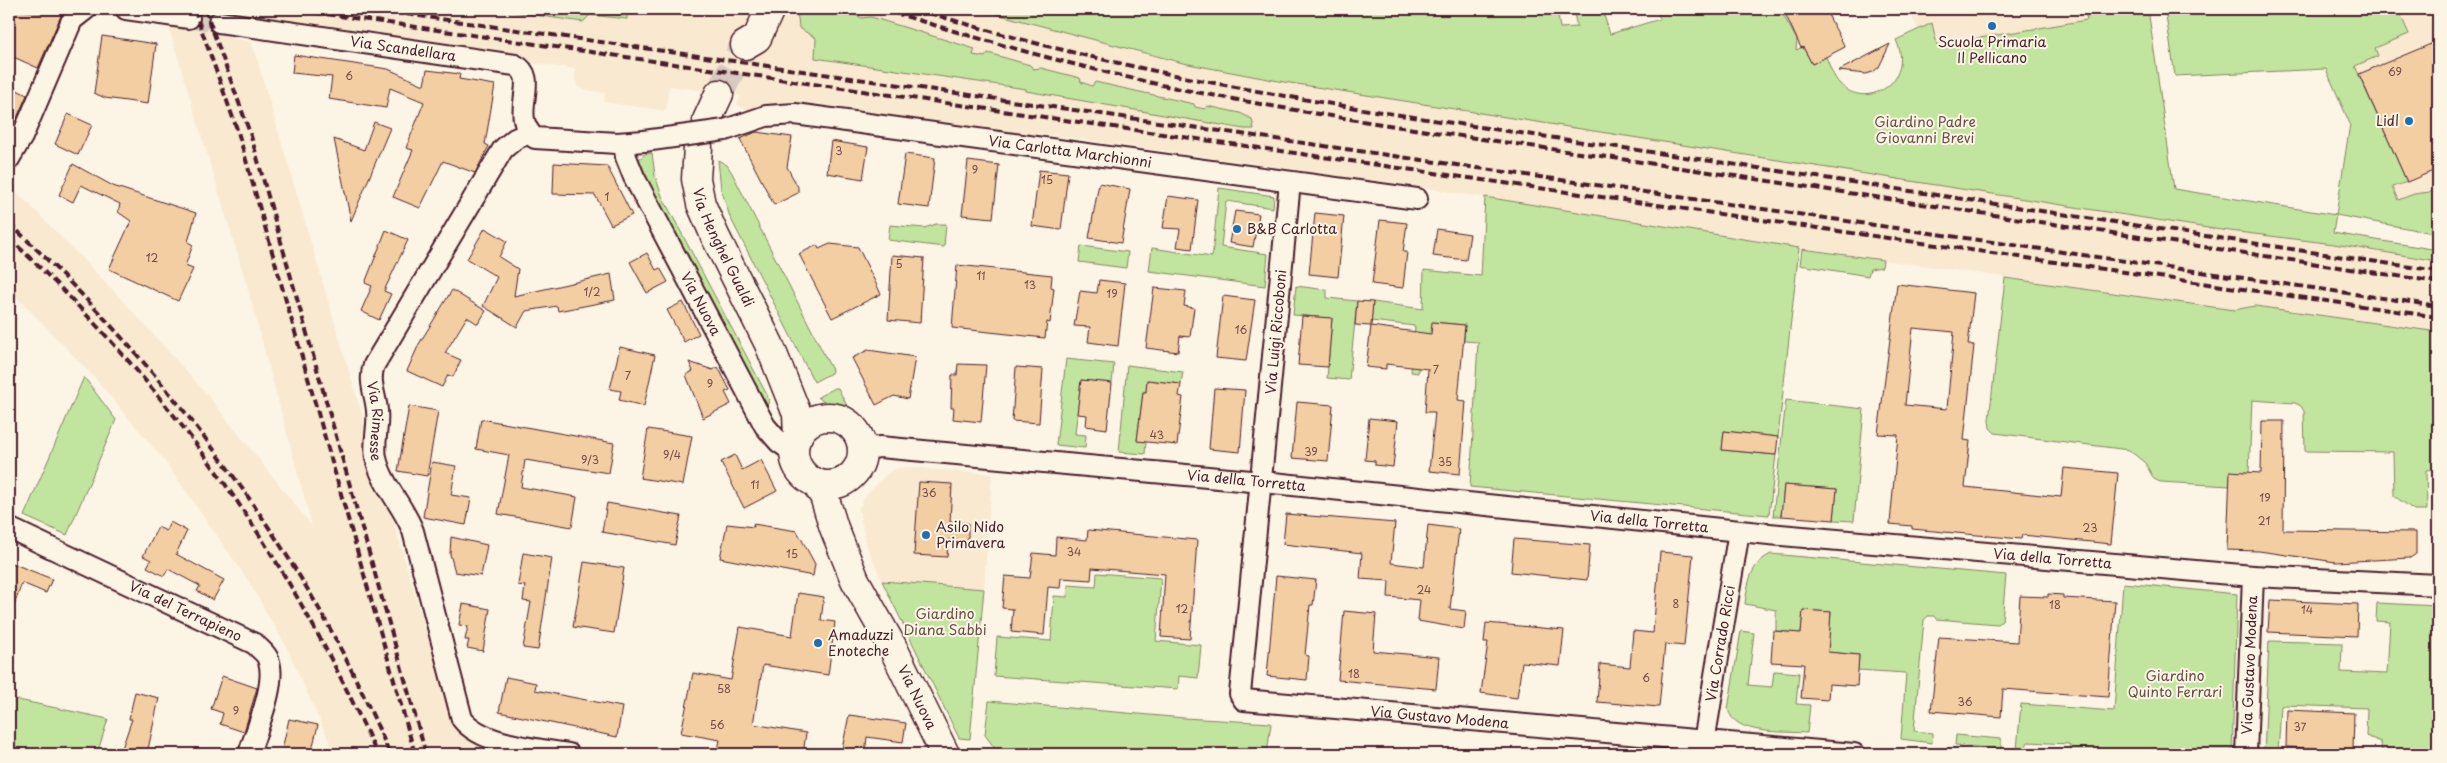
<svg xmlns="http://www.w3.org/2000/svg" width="2447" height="763" font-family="'Playpen Sans',sans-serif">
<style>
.built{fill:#f9e9d1}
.green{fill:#c1e59e;stroke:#868264}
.building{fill:#f3cea3;stroke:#4a1f2b;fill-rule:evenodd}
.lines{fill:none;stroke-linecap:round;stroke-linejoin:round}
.minor-tunnel{stroke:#d8cac0;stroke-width:20;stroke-dasharray:20 10;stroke-linecap:butt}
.secondary-tunnel{stroke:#d8cac0;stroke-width:28;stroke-dasharray:28 14;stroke-linecap:butt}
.minor-casing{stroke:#4a1f2b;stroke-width:24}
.secondary-casing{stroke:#4a1f2b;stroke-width:31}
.minor{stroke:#fcf5e5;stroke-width:20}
.secondary{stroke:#fcf5e5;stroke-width:28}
.rail{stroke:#4a1f2b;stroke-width:4;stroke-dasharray:8 4;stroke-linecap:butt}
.minor-bridge-casing{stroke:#4a1f2b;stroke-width:24;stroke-linecap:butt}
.minor-bridge{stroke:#fcf5e5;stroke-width:20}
.poi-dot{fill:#1f6fb2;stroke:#fcf5e5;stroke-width:2}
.labels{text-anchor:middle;stroke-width:4;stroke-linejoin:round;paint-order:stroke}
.number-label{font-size:11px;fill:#744b49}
.poi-label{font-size:14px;fill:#4a1f2b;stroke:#fcf5e5;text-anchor:start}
.street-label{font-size:14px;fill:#4a1f2b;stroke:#fcf5e5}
.park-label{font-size:14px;fill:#685048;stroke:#fcf5e5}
</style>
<rect width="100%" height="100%" fill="#fcf5e5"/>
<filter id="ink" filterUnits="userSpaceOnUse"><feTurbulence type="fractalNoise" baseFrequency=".02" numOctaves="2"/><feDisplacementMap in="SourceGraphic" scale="10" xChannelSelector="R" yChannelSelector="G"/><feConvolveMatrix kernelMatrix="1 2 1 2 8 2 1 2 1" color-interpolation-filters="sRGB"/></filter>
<g filter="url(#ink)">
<!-- built -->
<g class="built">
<path d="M181 9H1051L2333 234 2438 250V332L2255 306 2234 310 1799 248 1426 188 1043 134 1024 135 792 102 752 112 737 105 740 96 669 86 666 111 604 102 605 93 585 90 578 87 575 79V69L218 18 225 36 252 42 449 710 482 750 483 754H335L285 644 247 579 164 460 92 375 9 289V192L13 188 113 290 205 392 312 526 246 282 168 25 193 29 186 10Z"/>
<path d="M1908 9H2085L2087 20 1936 45 1932 23 1918 29Z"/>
<path d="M2398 9H2438V234L2336 215 2350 124 2326 69 2409 33Z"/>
<path d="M908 467 992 474 984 589 882 581 866 544 859 508 864 498 887 473 898 468Z"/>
</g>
<!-- green -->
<g class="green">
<path d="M492 9H594L598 11 600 9H637V12H627V19L590 15 583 22Z"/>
<path d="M795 9H843L862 18 871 17 975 49 973 55 985 57 988 53 1030 65 1033 69 1041 68 1080 78 1081 82 1092 86 1095 82 1194 104 1195 107 1205 109 1207 106 1240 113 1252 119 1254 129H1244L1026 91V89L815 58 816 38 799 28 798 18Z"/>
<path d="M977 9H1557L1560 28 1577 27 1573 9H1602L1610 34 1660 19 1657 9H1780L1797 40 1796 50 1803 47 1812 64 1826 57C1830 66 1833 77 1840 84 1865 111 1916 83 1896 40L1932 23 1937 45 2087 20 2085 9H2148L2174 189 2336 215 2350 124 2326 69 2175 76 2165 9H2398L2409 34 2375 48 2378 56 2355 66 2407 182 2392 187 2398 200 2414 194 2438 191V234L2336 215 2333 233 2438 250V261L2334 244 2214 229 1284 82 1183 63Z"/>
<path d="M652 153 655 176 662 196 767 395 769 401 766 408 650 185 639 159 645 154Z"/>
<path d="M718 160 727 165 732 173 832 370 831 373 814 382 730 217 721 189Z"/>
<path d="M1219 188 1274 196 1273 208 1226 201 1221 247 1268 254 1265 286 1149 271 1152 248 1212 257Z"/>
<path d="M1485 197 1799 248 1778 437 1724 431 1722 450 1776 455 1769 515 1470 487 1478 342 1464 341 1465 325 1433 322 1431 337 1420 336 1418 373 1411 372 1415 326 1371 321 1373 302 1423 309 1424 270 1481 276Z"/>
<path d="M936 224H946L944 247 888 240 890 225 924 228Z"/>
<path d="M1081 246 1128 252 1126 268 1079 262Z"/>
<path d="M1802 249 1883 260 1882 267 1870 269 1868 276 1800 265Z"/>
<path d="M2005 278 2234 310 2255 306 2438 332V469L2426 470 2427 510H2414L2394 496 2393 452 2305 451 2304 411 2301 406 2295 403 2252 400 2249 472 2230 486 2160 482 2154 479 2145 463 2129 450 1995 433 1990 428 1989 420Z"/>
<path d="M1296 286 1327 290V298L1357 301 1349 380 1327 378 1332 318 1293 315Z"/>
<path d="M1066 359 1114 364 1112 383 1081 380 1075 434 1086 435 1085 448 1056 445Z"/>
<path d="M1127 365 1183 372 1181 384 1147 380 1146 392H1143L1137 440 1146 442 1145 454 1119 452Z"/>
<path d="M84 377 116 420 67 535 24 516Z"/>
<path d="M835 388H838L848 408 827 405 818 397Z"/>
<path d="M1786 400 1864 409 1854 521 1834 520 1837 489 1784 485 1781 516H1773Z"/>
<path d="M1771 554 2006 575 2002 621 1998 624 1936 619 1934 616H1928L1924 620 1914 731 1933 733 1932 743 1901 739 1906 673 1858 670 1859 655 1828 652 1831 612 1803 610 1801 633 1776 631V610L1745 604C1748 583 1750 564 1771 554Z"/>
<path d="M1097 573 1161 578 1156 641 1201 645 1198 678 1179 676 1178 689 994 676 997 637 1051 641 1054 596 1067 597 1068 585 1096 587Z"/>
<path d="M882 581 984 589 970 739 959 738Z"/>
<path d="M2123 583 2237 594 2232 754H2074L2069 744 2028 742 2024 750H2017L2021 704 2114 711Z"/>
<path d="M2377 603 2438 606V754H2382L2381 742 2366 736 2367 708 2284 705 2281 706 2278 754H2264L2269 641 2342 643 2341 672 2387 674 2390 622 2376 621Z"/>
<path d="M1741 631 1754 633 1748 685 1772 687 1774 671 1799 673 1796 704 1810 705 1807 733C1784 731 1734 736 1728 709Z"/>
<path d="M9 698 108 719 97 754H9Z"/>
<path d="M989 701 1184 718 1271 723 1267 754H999L985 735Z"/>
<path d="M1956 735 2001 739V749L1955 745Z"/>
</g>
<!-- building -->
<g class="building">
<path d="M9 9 45 13 47 9H64L38 68 9 55Z"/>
<path d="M1783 9H1825L1845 47 1812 64 1803 47 1801 48Z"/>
<path d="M102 36 156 44 148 104 105 98 94 93Z"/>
<path d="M2438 41V169L2407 182 2359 74Z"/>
<path d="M1890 44 1879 67 1873 72 1866 74 1838 71Z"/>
<path d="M294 55 388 69 424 85 427 70 460 74 459 79 495 85 485 144 489 146 475 173 443 161 420 208 393 197 413 150 406 148 424 102 390 88 386 108 329 99 332 77 292 73Z"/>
<path d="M9 86 27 95 9 136Z"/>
<path d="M68 114 92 125 78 155 55 144Z"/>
<path d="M374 122 390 128 351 221 334 139 364 150Z"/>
<path d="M756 132 792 137 787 167 798 187V193L774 205 740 139Z"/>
<path d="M831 141 868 147 863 179 827 173Z"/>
<path d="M905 154 935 158 929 208 898 204Z"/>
<path d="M968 161 999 165 993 218 962 215Z"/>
<path d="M554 163 607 166 632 215 611 225 595 195 553 194Z"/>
<path d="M73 164 113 186 196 213 188 242 193 245 185 266 193 269 178 301 109 269 131 221 118 212 120 204 81 185 73 202 59 195Z"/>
<path d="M1039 170 1068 173 1061 230 1032 226Z"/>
<path d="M1099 183 1130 189 1121 243 1089 238Z"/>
<path d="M1168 196 1198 200 1192 249 1177 247 1180 229 1163 228Z"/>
<path d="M1235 211 1259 214 1253 247 1229 243Z"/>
<path d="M1315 213 1344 216 1338 277 1309 274Z"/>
<path d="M1380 220 1407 223 1403 252H1407L1403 288 1372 284Z"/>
<path d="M485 228 507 241 499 257 518 269 514 296 611 274 615 300 558 311 557 306 526 311 517 327 483 306 497 277 467 259Z"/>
<path d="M1437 229 1470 234 1466 260 1433 256Z"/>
<path d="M386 230 408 240 384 291 391 294 379 320 361 311 372 286 365 283Z"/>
<path d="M830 244 858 247 881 294 832 318 799 254 817 245 819 249Z"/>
<path d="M647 253 656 270 660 268 668 282 647 293 630 262Z"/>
<path d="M892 255 924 258 920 323 888 320Z"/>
<path d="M957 265 1052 275 1051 287 1054 288 1050 323 1047 322 1045 338 952 328Z"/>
<path d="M1099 280 1125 283 1118 346 1088 342 1090 327 1074 326 1080 291 1097 293Z"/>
<path d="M1897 284 1974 293 1968 345H1974L1964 440 1970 441 1965 487 2061 497 2064 468 2118 473 2111 544 2022 535 2021 539 1912 529V526L1890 524 1898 435 1878 434ZM1913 328 1954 332 1947 409 1905 405Z"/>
<path d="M1154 288 1186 291 1184 306 1194 308 1190 337 1180 336 1178 352 1146 348Z"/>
<path d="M452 290 486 311 478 324 467 317 445 353 461 360 453 377 448 375 442 387 407 371 419 344Z"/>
<path d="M1223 296 1255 300 1246 361 1216 358Z"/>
<path d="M1357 301 1373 302 1371 326 1355 325Z"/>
<path d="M683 302 699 334 684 342 667 310Z"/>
<path d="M1302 316 1332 318 1328 367 1298 365Z"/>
<path d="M1432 322 1465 325 1458 400 1466 401 1460 474 1429 471 1435 412H1425L1428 369 1386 364V369L1366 367 1371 326 1431 334Z"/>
<path d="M620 347 655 355 644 406 619 400 621 391 610 389Z"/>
<path d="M868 350 915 357 908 399 894 396 876 405 852 358Z"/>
<path d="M689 362 713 370 718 367 730 390 725 392 731 404 703 418 686 375 693 371Z"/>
<path d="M958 364 986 365 981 422 953 419 954 408H951L952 375H957Z"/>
<path d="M1016 367 1043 369 1039 423 1012 421Z"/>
<path d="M1081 380 1112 383 1107 429 1086 426 1087 415 1077 414Z"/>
<path d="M1147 380 1181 384 1179 396 1183 397 1177 445 1137 441 1143 392H1146Z"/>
<path d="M1214 388 1245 390 1240 452 1209 449Z"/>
<path d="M1297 402 1333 405 1328 461 1292 458Z"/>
<path d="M409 406 438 411 427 476 398 471Z"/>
<path d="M1369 418 1398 421 1393 467 1375 465V461L1365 460Z"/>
<path d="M481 419 614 443 609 473 525 460 521 487 577 497 572 527 498 514 509 455 476 449Z"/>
<path d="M2262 421H2284L2283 530 2416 532V554L2410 558 2336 562 2259 551 2227 550 2230 471 2261 473Z"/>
<path d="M648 429 692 436 683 485 640 478Z"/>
<path d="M1724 431 1778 437 1776 455 1722 450Z"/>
<path d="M735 455 742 470 761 460 777 491 744 508 721 462Z"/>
<path d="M432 462 456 466 451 495 471 498 466 525 423 517Z"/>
<path d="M919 482 952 484 950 522 968 523V541L948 540 947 557 914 555Z"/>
<path d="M1784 485 1837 489 1834 520 1781 516Z"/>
<path d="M607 503 681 516 675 545 602 532Z"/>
<path d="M1286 514 1395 523 1391 563 1424 567 1428 525 1459 529 1450 609 1466 611 1464 629 1418 621 1420 600 1388 597 1389 581 1360 579 1362 553 1283 544Z"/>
<path d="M170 522 187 531 176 554 224 580 213 600 197 591 200 586 168 569 164 576 147 567 151 560 143 556 158 527 166 531Z"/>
<path d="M727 524 754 527 753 524 797 531 815 564 813 576 720 558Z"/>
<path d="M1088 530 1197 540 1190 639 1161 637 1165 574 1092 568 1091 580 1061 578 1060 588 1048 587 1044 635 1011 632 1013 609 1002 608 1005 576 1030 578 1033 553 1055 555 1056 537 1087 540Z"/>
<path d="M451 537 487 545 481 576 455 572 450 554Z"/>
<path d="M1514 539 1590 545 1587 580 1511 572Z"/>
<path d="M1660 552 1693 555 1684 646 1665 644 1659 707 1597 702 1600 664 1630 667 1633 631 1653 633Z"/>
<path d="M523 553 552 558 538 650 523 648 531 602 523 601 525 586 518 585Z"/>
<path d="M9 562 52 579 46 593 22 583 11 614 9 613Z"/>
<path d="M584 562 624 568 614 633 573 627Z"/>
<path d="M1276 576 1316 580 1313 605H1310L1305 655 1309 656 1307 680 1267 676Z"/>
<path d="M798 593 824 597 821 620 835 622 828 675 763 665 753 724 806 733 803 754H717L720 740 681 733 693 673 731 680 740 627 792 636Z"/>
<path d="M2048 594 2063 595V598L2115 601 2108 697 2003 689 2001 717 1931 711 1939 637 2017 642 2020 596 2048 597Z"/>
<path d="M2270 600 2358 604 2357 636 2268 632Z"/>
<path d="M463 604 490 609 483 651 467 648 469 640H465L468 626 459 625Z"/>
<path d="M1803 610 1831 612 1828 652 1859 655 1857 686 1829 684 1828 700 1801 698 1804 664 1771 662 1773 631 1801 633Z"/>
<path d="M1344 611 1376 614 1373 651 1439 657 1436 689 1338 680Z"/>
<path d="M1486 623 1564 630 1560 666 1522 662 1517 698 1481 693 1488 642H1484Z"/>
<path d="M222 676 257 688 244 732 220 724 223 713 211 709Z"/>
<path d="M506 677 536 683 535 690 622 707 617 737 499 712Z"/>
<path d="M135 692 159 698 147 754H120L132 719H129Z"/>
<path d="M2287 710 2354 713 2353 750 2286 747Z"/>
<path d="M849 715 906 723 903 742 867 737 865 754H841Z"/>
<path d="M289 719 318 725 311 754H281Z"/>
</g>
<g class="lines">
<!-- minor-tunnel -->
<path class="minor-tunnel" d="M189 18 219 22"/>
<!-- secondary-tunnel -->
<path class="secondary-tunnel" d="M719 94 743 47"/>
<defs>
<g id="minor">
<path d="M126 9 189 18"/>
<path id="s1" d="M219 22 515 65C542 78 507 115 535 138L617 143 644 141"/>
<path id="s2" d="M725 130 766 116 795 114 1417 199"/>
<path id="s3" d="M529 133 515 139 503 149 374 365C368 382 376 395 377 411 379 427 373 441 376 458 382 485 403 505 413 531L462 719C482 745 538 749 569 754"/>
<path id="s4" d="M624 143 626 157 634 177 765 426 779 442 795 453"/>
<path d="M9 159 22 137 72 20 86 9"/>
<path id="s5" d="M1290 182 1240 694 1244 700 1854 754"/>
<path id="s6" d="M862 449 880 447 1273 483 1769 534 2253 576 2438 585"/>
<path id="s7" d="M9 528 255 644C259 649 266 653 268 659 278 682 256 730 249 754"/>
<path id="s8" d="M1702 754 1739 531"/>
<path id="s9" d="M2246 754 2253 576"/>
</g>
<g id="secondary">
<path d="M745 45 757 38 770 9"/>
<path d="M707 120 719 94"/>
<path id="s10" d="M698 147 696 179 701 204 715 236 769 344 797 414 798 436"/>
<circle cx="828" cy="451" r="34"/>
<path id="s11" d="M815 482 824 496 834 528 855 580 892 646 945 754"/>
</g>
</defs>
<!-- minor casing -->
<use href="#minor" class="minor-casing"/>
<!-- secondary casing -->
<use href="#secondary" class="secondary-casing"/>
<!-- minor -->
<use href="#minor" class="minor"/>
<!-- secondary -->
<use href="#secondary" class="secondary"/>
<!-- rail -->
<g class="rail">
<path d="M194 9 238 132 415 754"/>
<path d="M205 9 251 136 426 754"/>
<path d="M291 9 2438 317"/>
<path d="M371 9 2438 306"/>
<path d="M883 9C976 39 1070 65 1166 86 1332 120 1501 141 1668 166 1925 204 2182 244 2438 282"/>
<path d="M917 9C1162 87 1417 117 1671 155 1927 193 2182 233 2438 271"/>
<path d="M9 223C124 330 224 450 305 585 338 639 365 697 390 754"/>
<path d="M9 238C173 391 285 550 377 754"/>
</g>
<defs>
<path id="minor-bridge" d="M644 141 725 130"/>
</defs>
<!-- minor-bridge casing -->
<use href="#minor-bridge" class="minor-bridge-casing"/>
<!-- minor-bridge -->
<use href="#minor-bridge" class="minor-bridge"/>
</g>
</g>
<!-- markers -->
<g class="poi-dot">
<circle cx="1992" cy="26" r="5"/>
<circle cx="2409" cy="121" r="5"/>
<circle cx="1237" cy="229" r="5"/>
<circle cx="926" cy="535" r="5"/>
<circle cx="818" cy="643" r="5"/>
</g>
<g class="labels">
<!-- number labels -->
<g class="number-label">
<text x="2395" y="76">69</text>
<text x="349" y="80">6</text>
<text x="839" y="155">3</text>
<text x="975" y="174">9</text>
<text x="1047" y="184">15</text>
<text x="607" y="201">1</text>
<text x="152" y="262">12</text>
<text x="899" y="268">5</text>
<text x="981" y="280">11</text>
<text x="1030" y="289">13</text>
<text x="592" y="296">1/2</text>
<text x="1112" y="298">19</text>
<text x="1241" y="334">16</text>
<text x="1436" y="374">7</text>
<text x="628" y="380">7</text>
<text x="710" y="388">9</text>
<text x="1157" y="439">43</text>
<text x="1311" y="456">39</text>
<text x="672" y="459">9/4</text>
<text x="590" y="464">9/3</text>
<text x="1445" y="466">35</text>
<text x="755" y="489">11</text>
<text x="929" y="497">36</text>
<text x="2265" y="502">19</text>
<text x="2264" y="525">21</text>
<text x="2090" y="532">23</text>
<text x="1074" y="556">34</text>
<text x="792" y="558">15</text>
<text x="1424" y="594">24</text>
<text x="1676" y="608">8</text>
<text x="2055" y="609">18</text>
<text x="1182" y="613">12</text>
<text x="2307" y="614">14</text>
<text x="1354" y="678">18</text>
<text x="1646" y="682">6</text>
<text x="724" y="693">58</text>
<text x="1965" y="706">36</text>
<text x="236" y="715">9</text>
<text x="717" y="729">56</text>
<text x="2300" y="731">37</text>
</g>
<!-- poi labels -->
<g class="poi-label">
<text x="1992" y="47" text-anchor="middle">Scuola Primaria<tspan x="1992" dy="16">Il Pellicano</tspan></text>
<text x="2399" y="126" text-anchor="end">Lidl</text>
<text x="1247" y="234">B&amp;B Carlotta</text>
<text x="936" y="532">Asilo Nido<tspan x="936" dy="16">Primavera</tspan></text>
<text x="828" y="640">Amaduzzi<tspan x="828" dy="16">Enoteche</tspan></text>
</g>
<!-- street labels -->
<g class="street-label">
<text dy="5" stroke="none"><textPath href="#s1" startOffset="186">Via Scandellara</textPath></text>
<text dy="5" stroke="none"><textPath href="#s2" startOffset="350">Via Carlotta Marchionni</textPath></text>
<text dy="5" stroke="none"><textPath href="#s10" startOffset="106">Via Henghel Gualdi</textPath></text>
<text dy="5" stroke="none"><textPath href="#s4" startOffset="179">Via Nuova</textPath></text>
<text transform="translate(1276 332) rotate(-85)" y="5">Via Luigi Riccoboni</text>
<text dy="5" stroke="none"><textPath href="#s3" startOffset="339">Via Rimesse</textPath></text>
<text dy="5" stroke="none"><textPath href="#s6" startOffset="386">Via della Torretta</textPath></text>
<text dy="5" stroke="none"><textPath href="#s6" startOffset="791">Via della Torretta</textPath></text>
<text dy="5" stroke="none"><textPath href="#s6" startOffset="1196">Via della Torretta</textPath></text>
<text dy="5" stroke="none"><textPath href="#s7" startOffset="195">Via del Terrapieno</textPath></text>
<text dy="5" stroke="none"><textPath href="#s8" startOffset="112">Via Corrado Ricci</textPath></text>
<text dy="5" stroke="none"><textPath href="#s9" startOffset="89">Via Gustavo Modena</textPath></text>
<text dy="5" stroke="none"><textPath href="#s11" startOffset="239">Via Nuova</textPath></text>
<text dy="5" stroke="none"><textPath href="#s5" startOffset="718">Via Gustavo Modena</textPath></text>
</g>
<!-- park labels -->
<g class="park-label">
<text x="1925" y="127">Giardino Padre<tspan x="1925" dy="16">Giovanni Brevi</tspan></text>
<text x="945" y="619">Giardino<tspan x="945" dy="16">Diana Sabbi</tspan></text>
<text x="2175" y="681">Giardino<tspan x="2175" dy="16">Quinto Ferrari</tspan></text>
</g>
</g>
<!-- margin -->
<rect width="2447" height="763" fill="none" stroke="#fcf5e5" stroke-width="30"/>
<rect x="15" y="15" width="2417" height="733" fill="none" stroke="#4a1f2b" stroke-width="2" filter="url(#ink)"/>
</svg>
